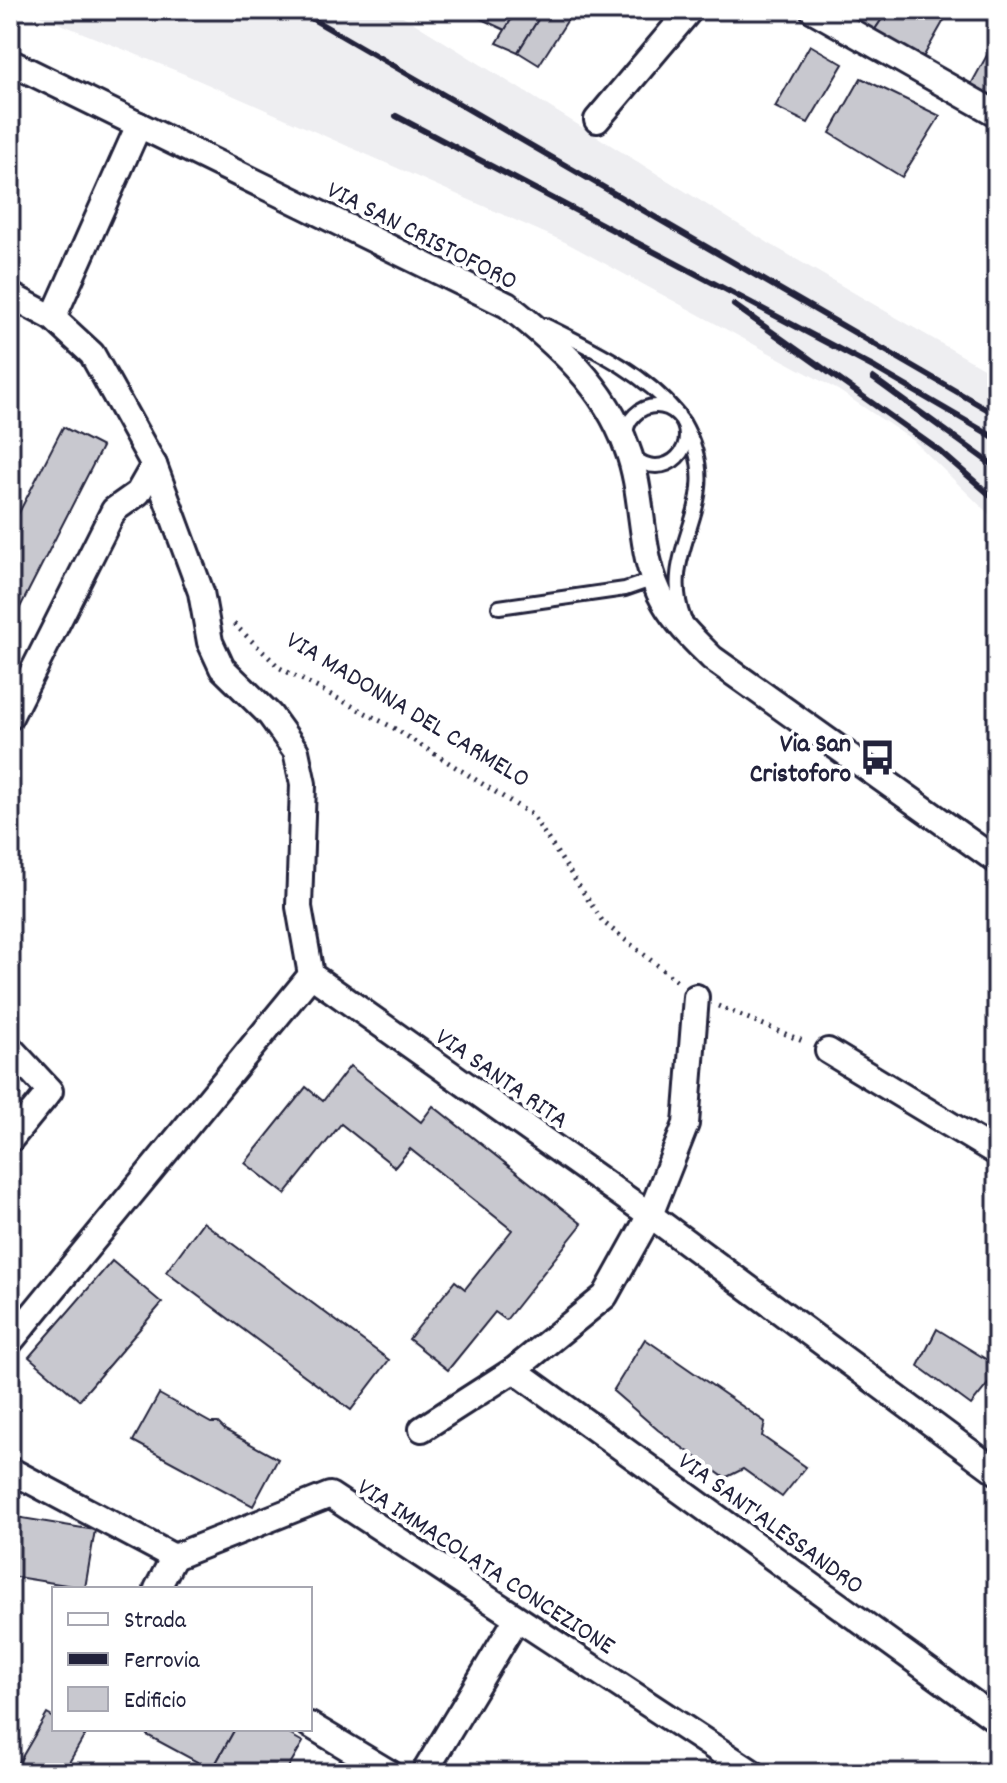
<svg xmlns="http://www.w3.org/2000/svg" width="1007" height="1783" font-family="Dekko,sans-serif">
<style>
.built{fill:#eeeef1}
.building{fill:#c8c8cf;stroke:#22223b;stroke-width:2}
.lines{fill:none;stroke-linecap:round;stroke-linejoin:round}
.lane-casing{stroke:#22223b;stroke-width:18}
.street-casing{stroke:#22223b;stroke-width:30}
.path{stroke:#22223b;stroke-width:5;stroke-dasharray:2 6;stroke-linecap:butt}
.lane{stroke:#fff;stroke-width:12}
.street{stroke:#fff;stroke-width:24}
.rail{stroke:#22223b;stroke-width:6}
.labels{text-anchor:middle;stroke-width:8;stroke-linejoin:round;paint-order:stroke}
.street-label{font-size:26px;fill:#22223b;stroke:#fff}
.poi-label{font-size:26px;font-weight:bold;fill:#22223b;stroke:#fff;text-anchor:end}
</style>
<rect width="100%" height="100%" fill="#fff"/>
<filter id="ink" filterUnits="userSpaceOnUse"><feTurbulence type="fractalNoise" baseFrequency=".0125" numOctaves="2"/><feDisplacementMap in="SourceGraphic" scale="16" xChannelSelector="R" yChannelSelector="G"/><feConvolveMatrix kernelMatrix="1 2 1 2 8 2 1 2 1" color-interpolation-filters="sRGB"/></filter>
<g filter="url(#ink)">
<!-- built -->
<path class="built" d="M26 10H393L770 244 997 376V522L914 441 838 390 565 242 182 73Z"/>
<!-- building -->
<g class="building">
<path d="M467 10H517L505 30 466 12Z"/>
<path d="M517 10H544L518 52 497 43Z"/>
<path d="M544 10H574L539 65 518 52Z"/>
<path d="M831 10H888L872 34Z"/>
<path d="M888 10H940L947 15 921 61 872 34Z"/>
<path d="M997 37V104L969 88Z"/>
<path d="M810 45 843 64 808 123 775 107Z"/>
<path d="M861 78 940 116 902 177 830 133Z"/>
<path d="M63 427 102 447 10 627V530Z"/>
<path d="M350 1066 421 1122 433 1106 582 1224 506 1320 495 1312 448 1370 409 1339 455 1281 465 1289 512 1230 410 1149 395 1167 341 1124 285 1194 245 1163 306 1087 323 1101Z"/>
<path d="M203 1222 389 1360 351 1410 166 1272Z"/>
<path d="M112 1261 162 1303 79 1400 29 1357Z"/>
<path d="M937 1329 997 1366V1373L971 1405 918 1366Z"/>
<path d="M645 1339 765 1422 762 1436 806 1467 782 1497 743 1469 725 1478 658 1430 613 1391Z"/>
<path d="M159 1394 211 1423H218L225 1430 278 1459 253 1506 133 1441Z"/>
<path d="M10 1516 95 1530 85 1588 10 1576Z"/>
<path d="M47 1714 54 1718V1729H74L85 1735 63 1773H34L18 1764Z"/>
<path d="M150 1729H235L212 1770 147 1735Z"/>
<path d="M235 1729H280L303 1742 285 1773H216L212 1770Z"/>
</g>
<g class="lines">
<defs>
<g id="lane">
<path d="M545 325C593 349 643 372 678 414"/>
<circle cx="656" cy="436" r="30"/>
<path d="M683 422C731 505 656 544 684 619"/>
<path d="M499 607 625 589 654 579"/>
</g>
<g id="street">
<path d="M813 10 997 114"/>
<path d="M10 62 507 305C557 344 605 386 627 448 646 497 637 556 664 602 676 623 695 641 712 658L997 861"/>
<path d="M597 120 690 10"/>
<path d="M10 295 53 318 92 354 154 465 201 592 210 642 222 668 270 715 296 751 303 784 299 907 311 975 650 1215 997 1472"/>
<path d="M53 318 139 125"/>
<path d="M10 717 114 510 138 493 154 465"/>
<path d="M10 1048 50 1091 10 1140"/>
<path d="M828 1051 997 1153"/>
<path d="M10 1342 311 975"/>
<path d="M514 1370 997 1720"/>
<path d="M422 1429 514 1370 605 1296 650 1215 686 1124 696 997"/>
<path d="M10 1470 174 1557 157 1589"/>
<path d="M174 1557 330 1495 753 1773"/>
<path d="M310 1725 390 1773"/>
<path d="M424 1773 516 1620"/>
</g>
</defs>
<!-- lane casing -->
<use href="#lane" class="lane-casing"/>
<!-- street casing -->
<use href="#street" class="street-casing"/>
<!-- path -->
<g class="path">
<path d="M234 624 280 668 392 727 532 815 603 922 679 983"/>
<path d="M718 1006 805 1042"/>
</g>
<!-- lane -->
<use href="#lane" class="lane"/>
<!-- street -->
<use href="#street" class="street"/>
<!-- rail -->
<g class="rail">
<path d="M297 10 997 415"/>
<path d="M396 116 875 368 997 439"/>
<path d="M734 305 941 452 997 501"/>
<path d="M873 378 997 468"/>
</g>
</g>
</g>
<!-- icons -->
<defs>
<symbol id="bus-bare" viewBox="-9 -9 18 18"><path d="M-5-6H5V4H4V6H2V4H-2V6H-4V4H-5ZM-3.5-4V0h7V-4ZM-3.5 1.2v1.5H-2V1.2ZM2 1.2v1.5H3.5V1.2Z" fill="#22223b" stroke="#fff" stroke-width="2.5" paint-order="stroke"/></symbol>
</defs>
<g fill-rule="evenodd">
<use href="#bus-bare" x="852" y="732" width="51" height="51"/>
</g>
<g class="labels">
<!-- street labels -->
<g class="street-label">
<text transform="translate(423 234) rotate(27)" y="9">VIA SAN CRISTOFORO</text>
<text transform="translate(409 708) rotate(31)" y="9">VIA MADONNA DEL CARMELO</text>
<text transform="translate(503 1077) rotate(35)" y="9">VIA SANTA RITA</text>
<text transform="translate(772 1522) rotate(36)" y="9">VIA SANT'ALESSANDRO</text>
<text transform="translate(487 1565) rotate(33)" y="9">VIA IMMACOLATA CONCEZIONE</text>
</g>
<!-- poi labels -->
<g class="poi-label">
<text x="851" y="751">Via San<tspan x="851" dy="30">Cristoforo</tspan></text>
</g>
</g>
<!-- margin -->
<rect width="1007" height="1783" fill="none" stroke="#fff" stroke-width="40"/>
<rect x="20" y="20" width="967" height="1743" fill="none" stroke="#22223b" stroke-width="3" filter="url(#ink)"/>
<!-- legend -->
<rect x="52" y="1587" width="260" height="144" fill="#ffffff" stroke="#a7a7b1" stroke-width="2"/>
<rect x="68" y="1613" width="40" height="12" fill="#ffffff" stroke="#a7a7b1" stroke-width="2"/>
<text x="124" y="1627" font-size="24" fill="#22223b">Strada</text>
<rect x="68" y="1653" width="40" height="12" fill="#22223b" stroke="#a7a7b1" stroke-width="2"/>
<text x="124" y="1667" font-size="24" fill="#22223b">Ferrovia</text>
<rect x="68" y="1687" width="40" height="24" fill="#c8c8cf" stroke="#a7a7b1" stroke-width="2"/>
<text x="124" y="1707" font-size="24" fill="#22223b">Edificio</text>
</svg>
